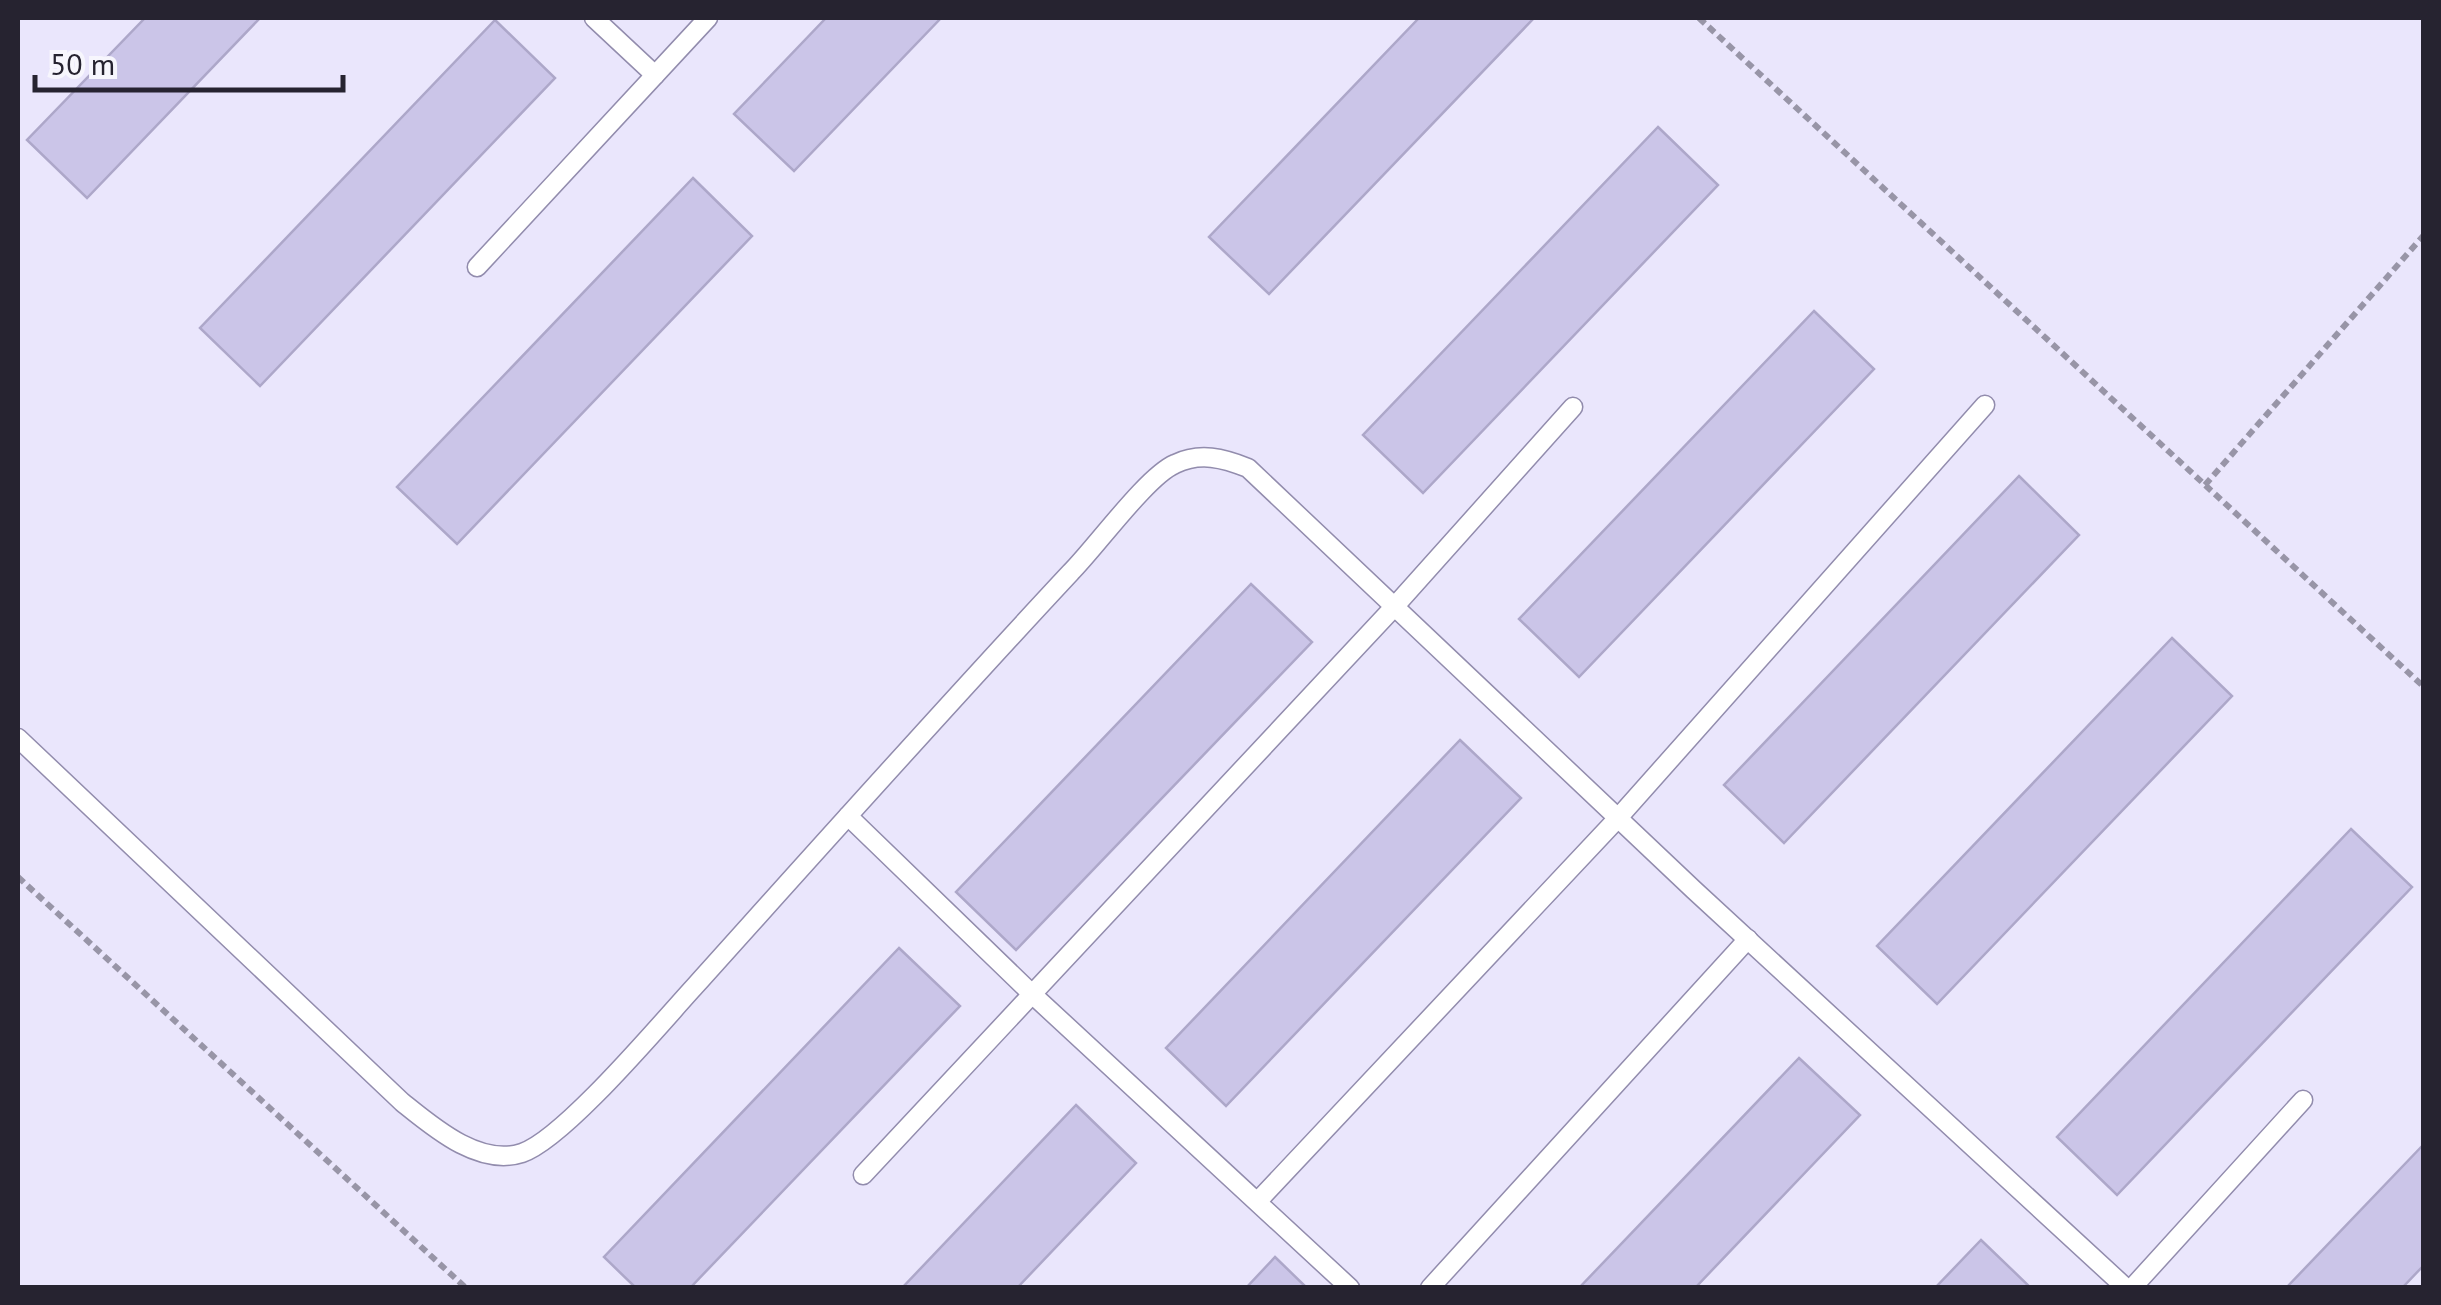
<svg xmlns="http://www.w3.org/2000/svg" width="2441" height="1305" font-family="'PT Sans',sans-serif">
<style>
.building{fill:#cbc5e8;stroke:#ada7c9;stroke-width:2.5}
.lines{fill:none;stroke-linecap:round;stroke-linejoin:round}
.lane-casing{stroke:#928cad;stroke-width:21}
.path{stroke:#9895a7;stroke-width:6;stroke-dasharray:8 5;stroke-linecap:butt}
.lane{stroke:#fff;stroke-width:18}
</style>
<rect width="100%" height="100%" fill="#eae6fc"/>
<!-- building -->
<g class="building">
<path d="M145 18H260L87 198 27 140Z"/>
<path d="M826 18H941L794 171 734 114Z"/>
<path d="M1419 18H1534L1269 294 1209 237Z"/>
<path d="M495 20 555 78 260 386 200 328Z"/>
<path d="M1658 127 1718 185 1423 493 1363 435Z"/>
<path d="M693 178 752 236 457 544 397 487Z"/>
<path d="M1814 311 1874 369 1579 677 1519 619Z"/>
<path d="M2019 476 2079 535 1784 843 1724 785Z"/>
<path d="M1251 584 1312 642 1016 950 956 892Z"/>
<path d="M2172 638 2232 696 1937 1004 1877 946Z"/>
<path d="M1460 740 1521 798 1226 1106 1166 1048Z"/>
<path d="M2351 829 2412 887 2117 1195 2057 1137Z"/>
<path d="M899 948 960 1006 690 1288H636L604 1257Z"/>
<path d="M1799 1058 1860 1115 1695 1288H1579Z"/>
<path d="M1076 1105 1136 1163 1017 1288H902Z"/>
<path d="M2424 1144V1265L2402 1288H2286Z"/>
<path d="M1981 1240 2031 1288H1935Z"/>
<path d="M1275 1257 1307 1288H1246Z"/>
</g>
<g class="lines">
<defs>
<g id="lane">
<path d="M594 18 655 75"/>
<path d="M477 267 708 18"/>
<path d="M18 738 402 1102C433 1127 479 1167 522 1153 564 1139 661 1023 695 986 820 847 944 708 1071 572 1096 547 1147 476 1175 464 1200 452 1223 458 1248 468L1694 890 2126 1288"/>
<path d="M848 816 1032 994 1350 1288"/>
<path d="M863 1175 1395 606 1573 407"/>
<path d="M1258 1201 1618 818 1985 405"/>
<path d="M1430 1288 1748 939"/>
<path d="M2132 1288 2303 1100"/>
</g>
</defs>
<!-- lane casing -->
<use href="#lane" class="lane-casing"/>
<!-- path -->
<g class="path">
<path d="M1699 18 2424 687"/>
<path d="M2205 485 2424 235"/>
<path d="M18 877 466 1288"/>
</g>
<!-- lane -->
<use href="#lane" class="lane"/>
</g>
<!-- border -->
<rect width="2441" height="1305" fill="none" stroke="#262330" stroke-width="40"/>
<!-- scale -->
<path d="M35 75v15h308v-15" fill="none" stroke="#262330" stroke-width="5"/>
<text x="50" y="75" font-size="30" fill="#262330" stroke="#f7f6fd" stroke-width="8" paint-order="stroke">50 m</text>
</svg>
